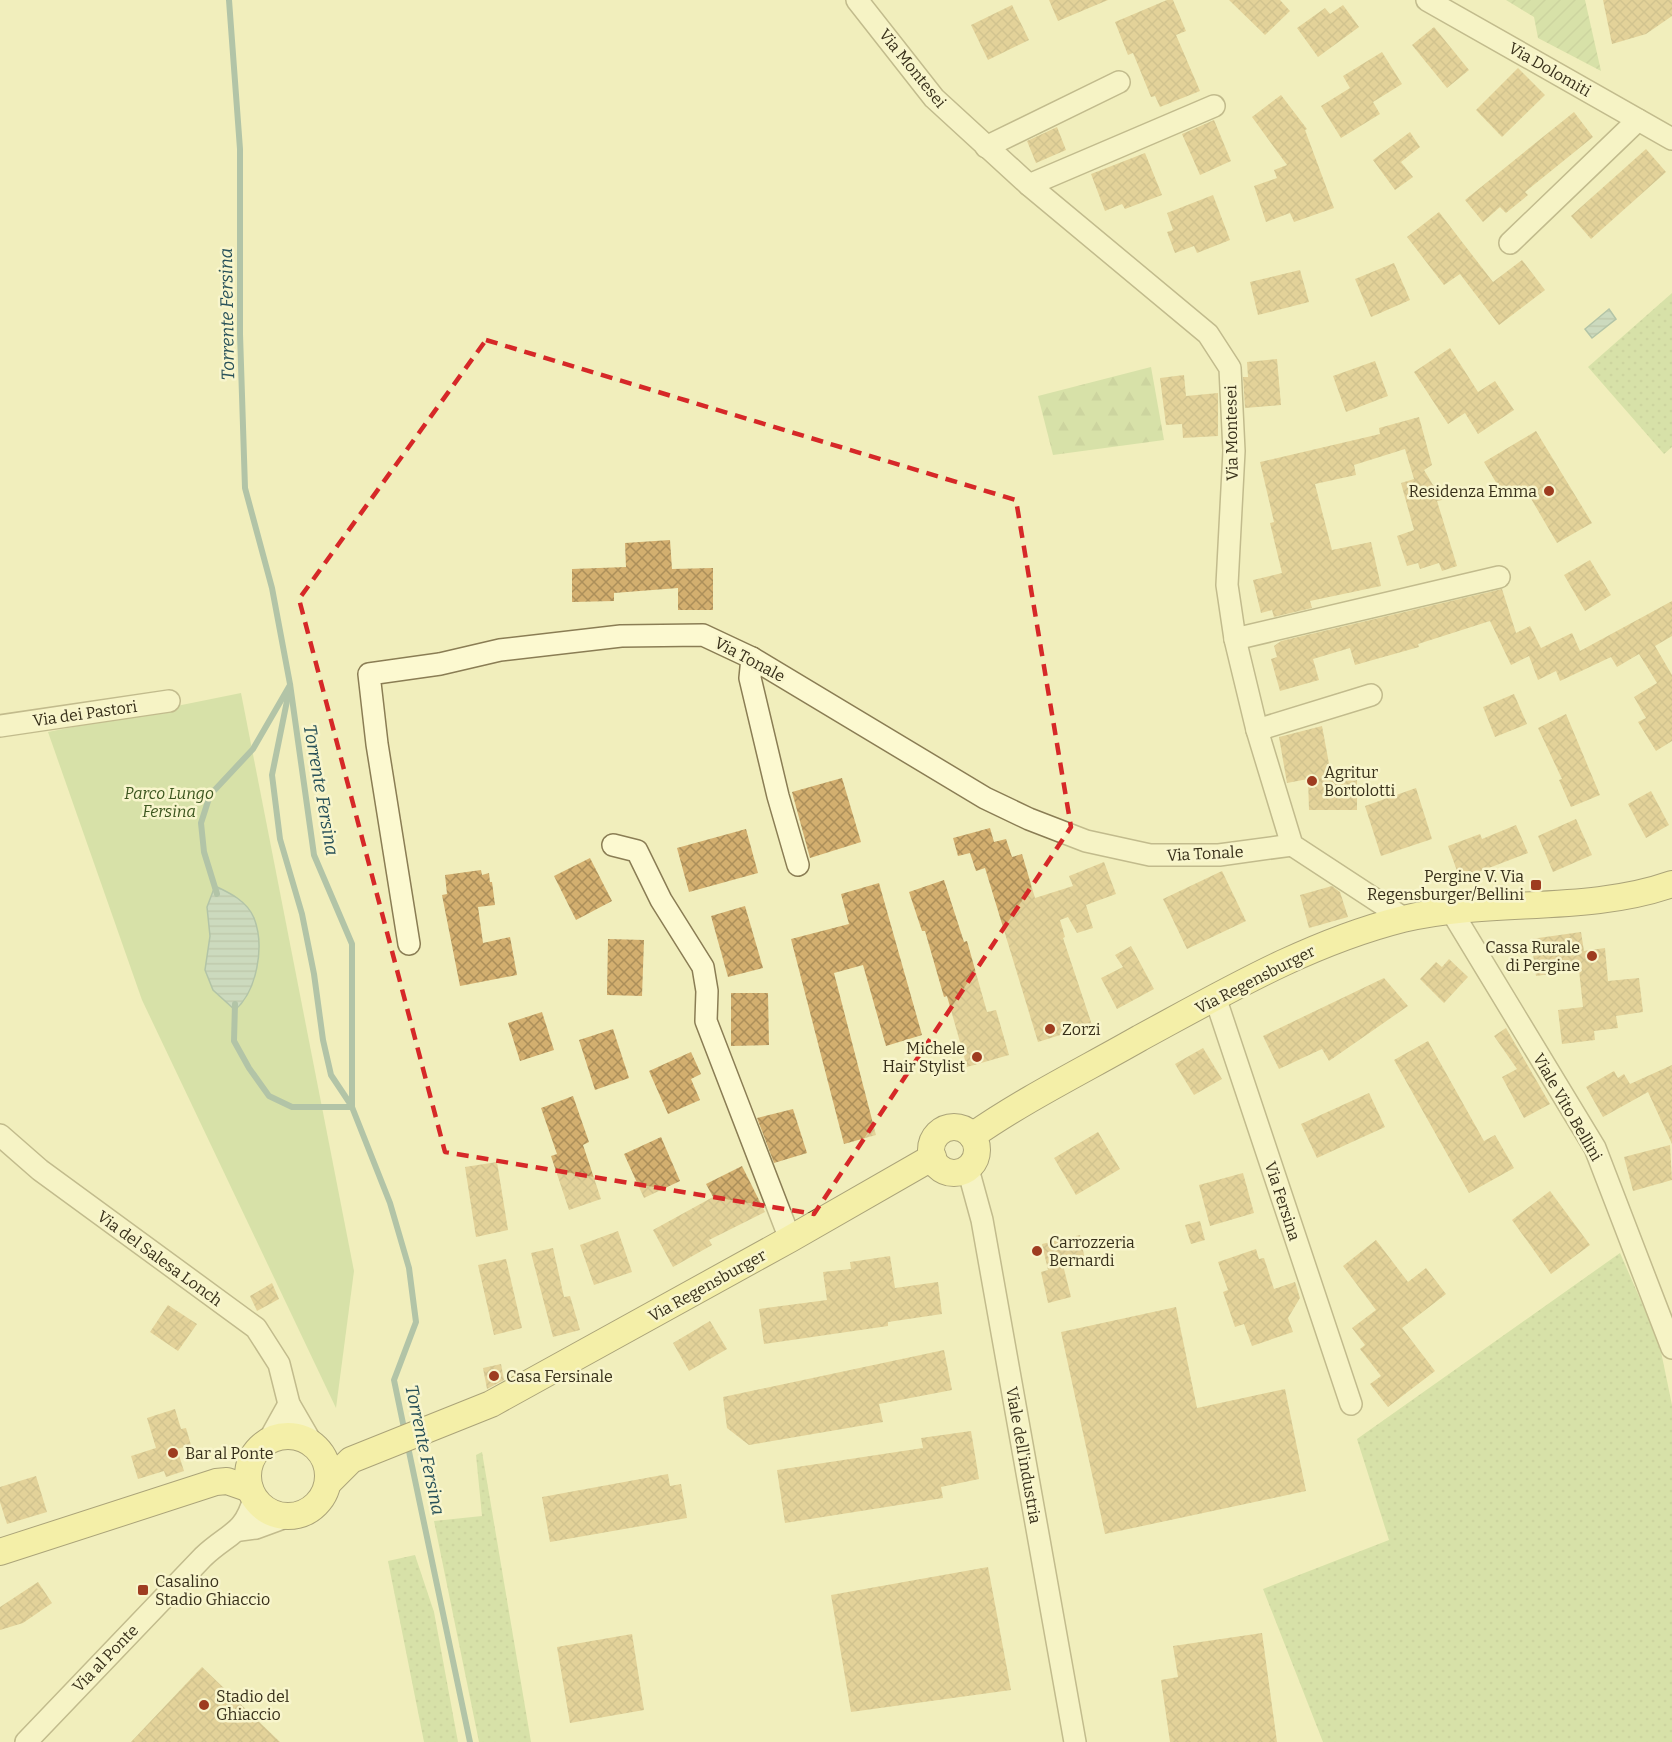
<svg xmlns="http://www.w3.org/2000/svg" width="1672" height="1742" font-family="Bitter,serif">
<style>
.grass{fill:url(#grass-dots)}
.forest{fill:url(#forest-firs)}
.park{fill:#b9d090}
.garden{fill:url(#garden-furrows)}
.water{fill:url(#water-rules);stroke:#67908f;stroke-width:1.5}
.lines{fill:none;stroke-linecap:round;stroke-linejoin:round}
.stream{stroke:#67908f;stroke-width:6}
.building{fill:url(#building-cross-hatch)}
.minor-casing{stroke:#8a7d54;stroke-width:24}
.major-casing{stroke:#574929;stroke-width:28}
.minor{stroke:#fcf9d0;stroke-width:21}
.major{stroke:#f9f090;stroke-width:26}
.marked{fill:none;stroke:#d62828;stroke-width:4.5;stroke-dasharray:12 8;stroke-linejoin:round}
.poi-dot{fill:#9e3c20;stroke:#f8f5cc;stroke-width:2}
.labels{text-anchor:middle;stroke-width:5;stroke-linejoin:round;paint-order:stroke}
.street-label{font-size:16px;fill:#38301a;stroke:#f8f5cc}
.poi-label{font-size:16px;fill:#38301a;stroke:#f8f5cc;text-anchor:start}
.park-label{font-size:16px;font-style:italic;fill:#3c561f;stroke:#f8f5cc}
.water-label{font-size:18px;font-style:italic;fill:#285159;stroke:#f8f5cc}
</style>
<defs>
<pattern id="grass-dots" width="8" height="8" patternUnits="userSpaceOnUse" patternTransform="scale(1.5)"><rect width="8" height="8" fill="#b9d090"/><path d="M2 2h.1M6 6h.1" fill="none" stroke="#a0b37c" stroke-width="1.8" stroke-linecap="round"/></pattern>
<pattern id="forest-firs" width="22" height="20" patternUnits="userSpaceOnUse" patternTransform="scale(1.5)"><rect width="22" height="20" fill="#b9d090"/><path d="M5 1l3.5 6h-7zM16 11l3.5 6h-7z" fill="#a0b37c"/></pattern>
<pattern id="garden-furrows" width="10" height="10" patternUnits="userSpaceOnUse" patternTransform="scale(1.5)"><rect width="10" height="10" fill="#b9d090"/><path d="M-1 1l2-2M0 10L10 0M9 11l2-2" fill="none" stroke="#a0b37c"/></pattern>
<pattern id="water-rules" width="6" height="5" patternUnits="userSpaceOnUse" patternTransform="scale(1.5)"><rect width="6" height="5" fill="#a1c2c0"/><path d="M0 2.5h6" fill="none" stroke="#849e9b"/></pattern>
<pattern id="building-cross-hatch" width="8" height="8" patternUnits="userSpaceOnUse" patternTransform="scale(1.5)"><rect width="8" height="8" fill="#d3af6f"/><path d="M0 0l8 8M0 8l8-8" fill="none" stroke="#ac8f5a"/></pattern>
</defs>
<rect width="100%" height="100%" fill="#f1eebc"/>
<!-- grass -->
<g class="grass">
<path d="M1672 293V447L1664 454 1588 367Z"/>
<path d="M1620 1253 1659 1342 1672 1405V1742H1323L1263 1589 1389 1540 1357 1439Z"/>
<path d="M482 1452 531 1742H479L434 1521 482 1516 476 1455Z"/>
<path d="M415 1555 434 1612 458 1742H424L388 1561Z"/>
</g>
<!-- forest -->
<path class="forest" d="M1151 367 1164 440 1053 455 1038 396Z"/>
<!-- park -->
<path class="park" d="M241 693 354 1271 336 1408 142 1000 48 732Z"/>
<!-- garden -->
<path class="garden" d="M1506 0H1585L1601 71 1538 38 1534 17Z"/>
<!-- water -->
<g class="water">
<path d="M1609 309 1616 319 1592 338 1585 329Z"/>
<path d="M215 886C230 893 247 901 254 918 265 946 257 991 235 1010L213 990 205 970 210 936 207 907Z"/>
</g>
<g class="lines">
<!-- stream -->
<g class="stream">
<path d="M229 0 240 149V334L245 488 272 588 290 684 314 855 352 944V1107L390 1203 409 1268 416 1322 394 1380 405 1433"/>
<path d="M289 691 272 775 280 839 302 914 314 974 323 1040 331 1075 351 1105"/>
<path d="M217 894 204 852 201 823 210 795 253 749 290 685"/>
<path d="M235 1004 234 1041 249 1068 269 1096 292 1107H352"/>
<path d="M407 1442 470 1742"/>
</g>
</g>
<!-- building -->
<g class="building">
<path d="M1049 0H1108L1058 21Z"/>
<path d="M1167 0H1173L1186 31 1176 35 1200 91 1160 107 1155 96 1151 97 1133 53 1128 55 1115 22Z"/>
<path d="M1229 0H1280L1290 11 1265 35Z"/>
<path d="M1603 0H1672V16L1646 34 1612 44Z"/>
<path d="M1012 5 1029 40 988 60 971 25Z"/>
<path d="M1343 5 1359 27 1318 57 1297 28 1325 8 1330 14Z"/>
<path d="M1434 27 1469 70 1447 88 1412 45Z"/>
<path d="M1382 52 1402 84 1373 102 1380 114 1341 138 1321 106 1350 88 1343 76Z"/>
<path d="M1518 68 1545 95 1502 137 1476 110Z"/>
<path d="M1281 95 1307 129 1305 130 1334 208 1294 222 1290 213 1266 222 1254 186 1277 178 1274 170 1287 165 1252 117Z"/>
<path d="M1574 112 1593 137 1525 192 1528 195 1506 213 1500 207 1483 222 1465 200Z"/>
<path d="M1214 120 1231 161 1200 175 1182 134Z"/>
<path d="M1057 127 1066 150 1036 163 1027 141Z"/>
<path d="M1410 132 1420 147 1401 162 1413 177 1395 190 1373 160Z"/>
<path d="M1646 149 1666 172 1591 239 1571 216Z"/>
<path d="M1145 153 1162 195 1125 209 1122 204 1105 211 1091 174Z"/>
<path d="M1213 195 1230 240 1197 253 1194 246 1175 253 1167 232 1173 230 1167 213Z"/>
<path d="M1439 212 1493 282 1522 260 1545 290 1499 325 1460 274 1444 285 1407 237Z"/>
<path d="M1394 263 1410 300 1371 317 1355 279Z"/>
<path d="M1300 270 1309 302 1258 315 1250 282Z"/>
<path d="M1450 348 1478 392 1495 381 1514 410 1478 434 1465 413 1448 424 1414 372Z"/>
<path d="M1277 359 1281 405 1245 408 1243 377H1248L1247 362Z"/>
<path d="M1375 361 1388 396 1346 412 1333 376Z"/>
<path d="M1184 375 1186 396 1218 393V436L1183 438 1182 424 1166 425 1160 378Z"/>
<path d="M1419 417 1432 465 1424 470 1442 500 1437 501 1457 566 1442 571 1439 563 1420 569 1418 563 1407 566 1397 536 1414 530 1401 483 1414 479 1405 449 1354 465 1356 475 1315 484 1332 550 1371 542 1381 586 1310 601 1312 608 1274 617 1272 610 1261 613 1253 580 1282 573 1270 523 1274 522 1260 462 1380 434 1379 428Z"/>
<path d="M1536 431 1592 523 1557 543 1523 485 1504 496 1484 462Z"/>
<path d="M670 540 672 569 713 568V610H678V588L614 593V601L572 602V569L626 567 625 543Z"/>
<path d="M1590 560 1611 595 1585 611 1564 575Z"/>
<path d="M1502 589 1516 633 1530 626 1541 648 1572 633 1580 651 1672 601V636L1655 646 1672 675V741L1656 751 1638 722 1646 718 1634 697 1657 683 1639 654 1617 667 1611 657 1560 681 1556 671 1538 680 1529 656 1511 665 1490 621 1418 644 1419 647 1355 665 1350 648 1313 659 1319 680 1280 691 1271 659 1277 657 1274 646 1281 641Z"/>
<path d="M1514 694 1527 724 1495 737 1483 707Z"/>
<path d="M1566 714 1600 795 1571 807 1559 780 1562 779 1538 728Z"/>
<path d="M1322 726 1330 769 1357 768V810H1309L1308 779 1287 783 1279 737Z"/>
<path d="M842 778 861 842 810 858 792 792Z"/>
<path d="M1416 788 1432 839 1381 856 1365 806Z"/>
<path d="M1651 791 1669 825 1646 838 1628 804Z"/>
<path d="M1576 819 1592 855 1553 872 1538 836Z"/>
<path d="M1516 825 1528 853 1460 879 1448 846 1480 834 1482 839Z"/>
<path d="M990 828 994 842 1006 839 1012 857 1022 854 1035 898 1073 886 1069 876 1104 862 1116 894 1086 905 1093 928 1077 933 1068 917 1060 920 1065 937 1063 938 1092 1025 1038 1042 985 868 976 871 970 853 958 856 953 838Z"/>
<path d="M746 829 758 873 689 892 677 848Z"/>
<path d="M590 858 612 901 576 920 554 876Z"/>
<path d="M481 870 482 875 489 873 490 882H492L495 905 478 907 483 943 510 937 517 975 460 986 442 895 447 894 445 875Z"/>
<path d="M1222 871 1246 921 1187 949 1163 899Z"/>
<path d="M944 880 964 942 967 941 987 1012 996 1010 1009 1055 967 1067 947 996 944 997 925 931H922L909 892Z"/>
<path d="M879 883 922 1035 886 1046 863 965 834 973 876 1135 844 1144 791 939 849 924 841 894Z"/>
<path d="M1332 886 1340 892 1348 917 1309 928 1300 895Z"/>
<path d="M745 906 763 968 728 977 711 916Z"/>
<path d="M1581 932 1584 951 1605 948 1608 981 1639 978 1643 1012 1616 1016 1618 1028 1594 1031 1595 1040 1562 1044 1558 1010 1583 1007 1579 970 1536 976 1531 939Z"/>
<path d="M608 939 644 940 642 996 607 995Z"/>
<path d="M1131 946 1154 989 1117 1009 1101 978 1123 967 1115 955Z"/>
<path d="M1449 959 1468 977 1444 1003 1420 979 1436 962 1442 967Z"/>
<path d="M1384 978 1408 1006 1329 1061 1322 1049 1279 1069 1263 1036Z"/>
<path d="M731 993H768L769 1045 731 1046Z"/>
<path d="M542 1012 554 1050 520 1061 508 1023Z"/>
<path d="M1506 1028 1550 1104 1524 1118 1502 1077 1517 1069 1494 1036Z"/>
<path d="M613 1029 629 1078 595 1090 579 1040Z"/>
<path d="M1428 1041 1484 1141 1495 1135 1514 1168 1469 1193 1394 1060Z"/>
<path d="M1203 1048 1222 1079 1194 1095 1175 1064Z"/>
<path d="M691 1052 701 1074 691 1079 700 1100 668 1114 649 1071Z"/>
<path d="M1672 1065V1144L1648 1092 1603 1117 1586 1087 1614 1071 1618 1078 1624 1074 1630 1084Z"/>
<path d="M1369 1093 1385 1127 1317 1158 1301 1124Z"/>
<path d="M573 1096 589 1142 583 1145 601 1199 569 1210 551 1156 557 1154 541 1108Z"/>
<path d="M793 1109 807 1153 774 1163 757 1118Z"/>
<path d="M1098 1132 1120 1169 1076 1195 1054 1158Z"/>
<path d="M661 1137 680 1181 644 1198 624 1154Z"/>
<path d="M1670 1145 1672 1180 1633 1191 1624 1157Z"/>
<path d="M497 1162 508 1230 476 1237 465 1167Z"/>
<path d="M742 1166 765 1212 709 1240 712 1245 673 1267 653 1230 713 1197 706 1184Z"/>
<path d="M1243 1173 1254 1213 1210 1226 1199 1185Z"/>
<path d="M1550 1191 1590 1245 1551 1274 1512 1220Z"/>
<path d="M1200 1221 1205 1240 1191 1244 1185 1225Z"/>
<path d="M618 1231 632 1272 594 1285 580 1245Z"/>
<path d="M1080 1235 1085 1260 1063 1265 1071 1297 1048 1303 1041 1272 1048 1270 1042 1244Z"/>
<path d="M1376 1240 1408 1282 1426 1268 1446 1294 1402 1328 1435 1371 1388 1407 1370 1384 1381 1376 1360 1349 1365 1345 1352 1328 1376 1310 1343 1266Z"/>
<path d="M553 1248 564 1297 570 1296 580 1330 553 1337 531 1253Z"/>
<path d="M1256 1249 1259 1259 1264 1258 1274 1289 1295 1282 1300 1298 1288 1318 1293 1332 1252 1346 1244 1324 1235 1327 1223 1292 1228 1290 1218 1262Z"/>
<path d="M890 1256 895 1288 938 1282 942 1314 888 1322V1326L764 1344 759 1309 827 1300 823 1272 851 1269 850 1262Z"/>
<path d="M506 1259 522 1328 494 1335 478 1265Z"/>
<path d="M272 1283 279 1299 257 1311 250 1296Z"/>
<path d="M168 1305 197 1324 178 1351 150 1332Z"/>
<path d="M1176 1307 1197 1408 1285 1389 1306 1491 1105 1534 1061 1332Z"/>
<path d="M710 1321 727 1349 689 1371 673 1343Z"/>
<path d="M944 1350 952 1390 879 1404 883 1422 749 1445 727 1428 723 1397Z"/>
<path d="M501 1364 504 1380 487 1389 483 1368Z"/>
<path d="M175 1409 181 1429 186 1428 191 1445 177 1449 184 1471 166 1477 164 1471 138 1479 131 1456 156 1448 147 1418Z"/>
<path d="M971 1431 979 1479 941 1487 943 1498 785 1523 777 1470 923 1448 921 1438Z"/>
<path d="M668 1474 670 1486 681 1484 687 1518 550 1542 542 1497Z"/>
<path d="M36 1476 47 1512 7 1524 0 1502V1487Z"/>
<path d="M988 1567 1011 1690 851 1712 831 1595Z"/>
<path d="M38 1582 52 1603 23 1623 0 1630V1607Z"/>
<path d="M1262 1633 1277 1742H1170L1161 1680 1178 1677 1173 1646Z"/>
<path d="M632 1634 644 1710 570 1723 557 1647Z"/>
<path d="M202 1667 280 1742H131Z"/>
</g>
<g class="lines">
<defs>
<g id="minor">
<path d="M857 0 934 98 1029 185 1208 334 1230 368 1234 451 1227 585 1235 639 1257 730 1292 845 1405 919"/>
<path d="M1427 0 1672 139"/>
<path d="M986 147 1119 82"/>
<path d="M1029 185 1214 106"/>
<path d="M1510 243 1638 120"/>
<path d="M1235 639 1499 577"/>
<path d="M752 658 750 678 778 796 798 865"/>
<path d="M0 726 169 701"/>
<path d="M1257 730 1371 695"/>
<path d="M613 845 637 851 661 900 703 967 707 991 706 1021 790 1239"/>
<path d="M1452 912 1595 1148 1672 1348"/>
<path d="M409 944 377 744 369 674 440 664 500 650 621 636 703 635 752 658 985 798 1029 819 1086 841 1150 855H1219L1292 845"/>
<path d="M1215 997 1351 1404"/>
<path d="M0 1135 40 1170 256 1328 279 1364 289 1404 311 1442"/>
<path d="M968 1169 982 1220 1075 1742"/>
<path d="M269 1440 289 1404"/>
<path d="M240 1530 256 1528 286 1517"/>
<path d="M26 1742 203 1557C228 1533 245 1534 254 1498"/>
</g>
<g id="major">
<circle cx="954" cy="1150" r="23"/>
<path d="M972 1136C1025 1099 1084 1070 1140 1038 1225 992 1308 943 1403 919 1491 898 1587 914 1672 884"/>
<circle cx="288" cy="1476" r="40"/>
<path d="M328 1483 351 1460 491 1404 790 1239 933 1157"/>
<path d="M0 1552 216 1482 227 1481 250 1489"/>
</g>
</defs>
<!-- minor casing -->
<use href="#minor" class="minor-casing"/>
<!-- major casing -->
<use href="#major" class="major-casing"/>
<!-- minor -->
<use href="#minor" class="minor"/>
<!-- major -->
<use href="#major" class="major"/>
</g>
<!-- marked area -->
<path d="M0 0H1672V1742H0ZM486 340 1016 500 1071 827 814 1214 445 1152 299 599Z" fill="#f1eebc" fill-opacity=".55" fill-rule="evenodd"/>
<path class="marked" d="M486 340 1016 500 1071 827 814 1214 445 1152 299 599Z"/>
<!-- markers -->
<g class="poi-dot">
<circle cx="1549" cy="491" r="6"/>
<circle cx="1312" cy="781" r="6"/>
<rect x="1530" y="879" width="12" height="12" rx="3"/>
<circle cx="1592" cy="956" r="6"/>
<circle cx="1050" cy="1029" r="6"/>
<circle cx="977" cy="1057" r="6"/>
<circle cx="1037" cy="1251" r="6"/>
<circle cx="494" cy="1376" r="6"/>
<circle cx="173" cy="1453" r="6"/>
<rect x="137" y="1584" width="12" height="12" rx="3"/>
<circle cx="204" cy="1705" r="6"/>
</g>
<g class="labels">
<!-- street labels -->
<g class="street-label">
<text transform="translate(913 68) rotate(51)" y="6">Via Montesei</text>
<text transform="translate(1550 69) rotate(30)" y="6">Via Dolomiti</text>
<text transform="translate(1231 433) rotate(-91)" y="6">Via Montesei</text>
<text transform="translate(750 659) rotate(28)" y="6">Via Tonale</text>
<text transform="translate(85 713) rotate(-8)" y="6">Via dei Pastori</text>
<text transform="translate(1205 853) rotate(-3)" y="6">Via Tonale</text>
<text transform="translate(1255 979) rotate(-27)" y="6">Via Regensburger</text>
<text transform="translate(1568 1107) rotate(60)" y="6">Viale Vito Bellini</text>
<text transform="translate(1283 1201) rotate(72)" y="6">Via Fersina</text>
<text transform="translate(160 1258) rotate(36)" y="6">Via del Salesa Lonch</text>
<text transform="translate(707 1285) rotate(-29)" y="6">Via Regensburger</text>
<text transform="translate(1024 1455) rotate(80)" y="6">Viale dell'industria</text>
<text transform="translate(105 1658) rotate(-46)" y="6">Via al Ponte</text>
</g>
<!-- poi labels -->
<g class="poi-label">
<text x="1537" y="497" text-anchor="end">Residenza Emma</text>
<text x="1324" y="778">Agritur<tspan x="1324" dy="18">Bortolotti</tspan></text>
<text x="1524" y="882" text-anchor="end">Pergine V. Via<tspan x="1524" dy="18">Regensburger/Bellini</tspan></text>
<text x="1580" y="953" text-anchor="end">Cassa Rurale<tspan x="1580" dy="18">di Pergine</tspan></text>
<text x="1062" y="1035">Zorzi</text>
<text x="965" y="1054" text-anchor="end">Michele<tspan x="965" dy="18">Hair Stylist</tspan></text>
<text x="1049" y="1248">Carrozzeria<tspan x="1049" dy="18">Bernardi</tspan></text>
<text x="506" y="1382">Casa Fersinale</text>
<text x="185" y="1459">Bar al Ponte</text>
<text x="155" y="1587">Casalino<tspan x="155" dy="18">Stadio Ghiaccio</tspan></text>
<text x="216" y="1702">Stadio del<tspan x="216" dy="18">Ghiaccio</tspan></text>
</g>
<!-- park labels -->
<g class="park-label">
<text x="169" y="799">Parco Lungo<tspan x="169" dy="18">Fersina</tspan></text>
</g>
<!-- water labels -->
<g class="water-label">
<text transform="translate(227 314) rotate(-91)" y="6">Torrente Fersina</text>
<text transform="translate(321 790) rotate(80)" y="6">Torrente Fersina</text>
<text transform="translate(425 1450) rotate(78)" y="6">Torrente Fersina</text>
</g>
</g>
</svg>
